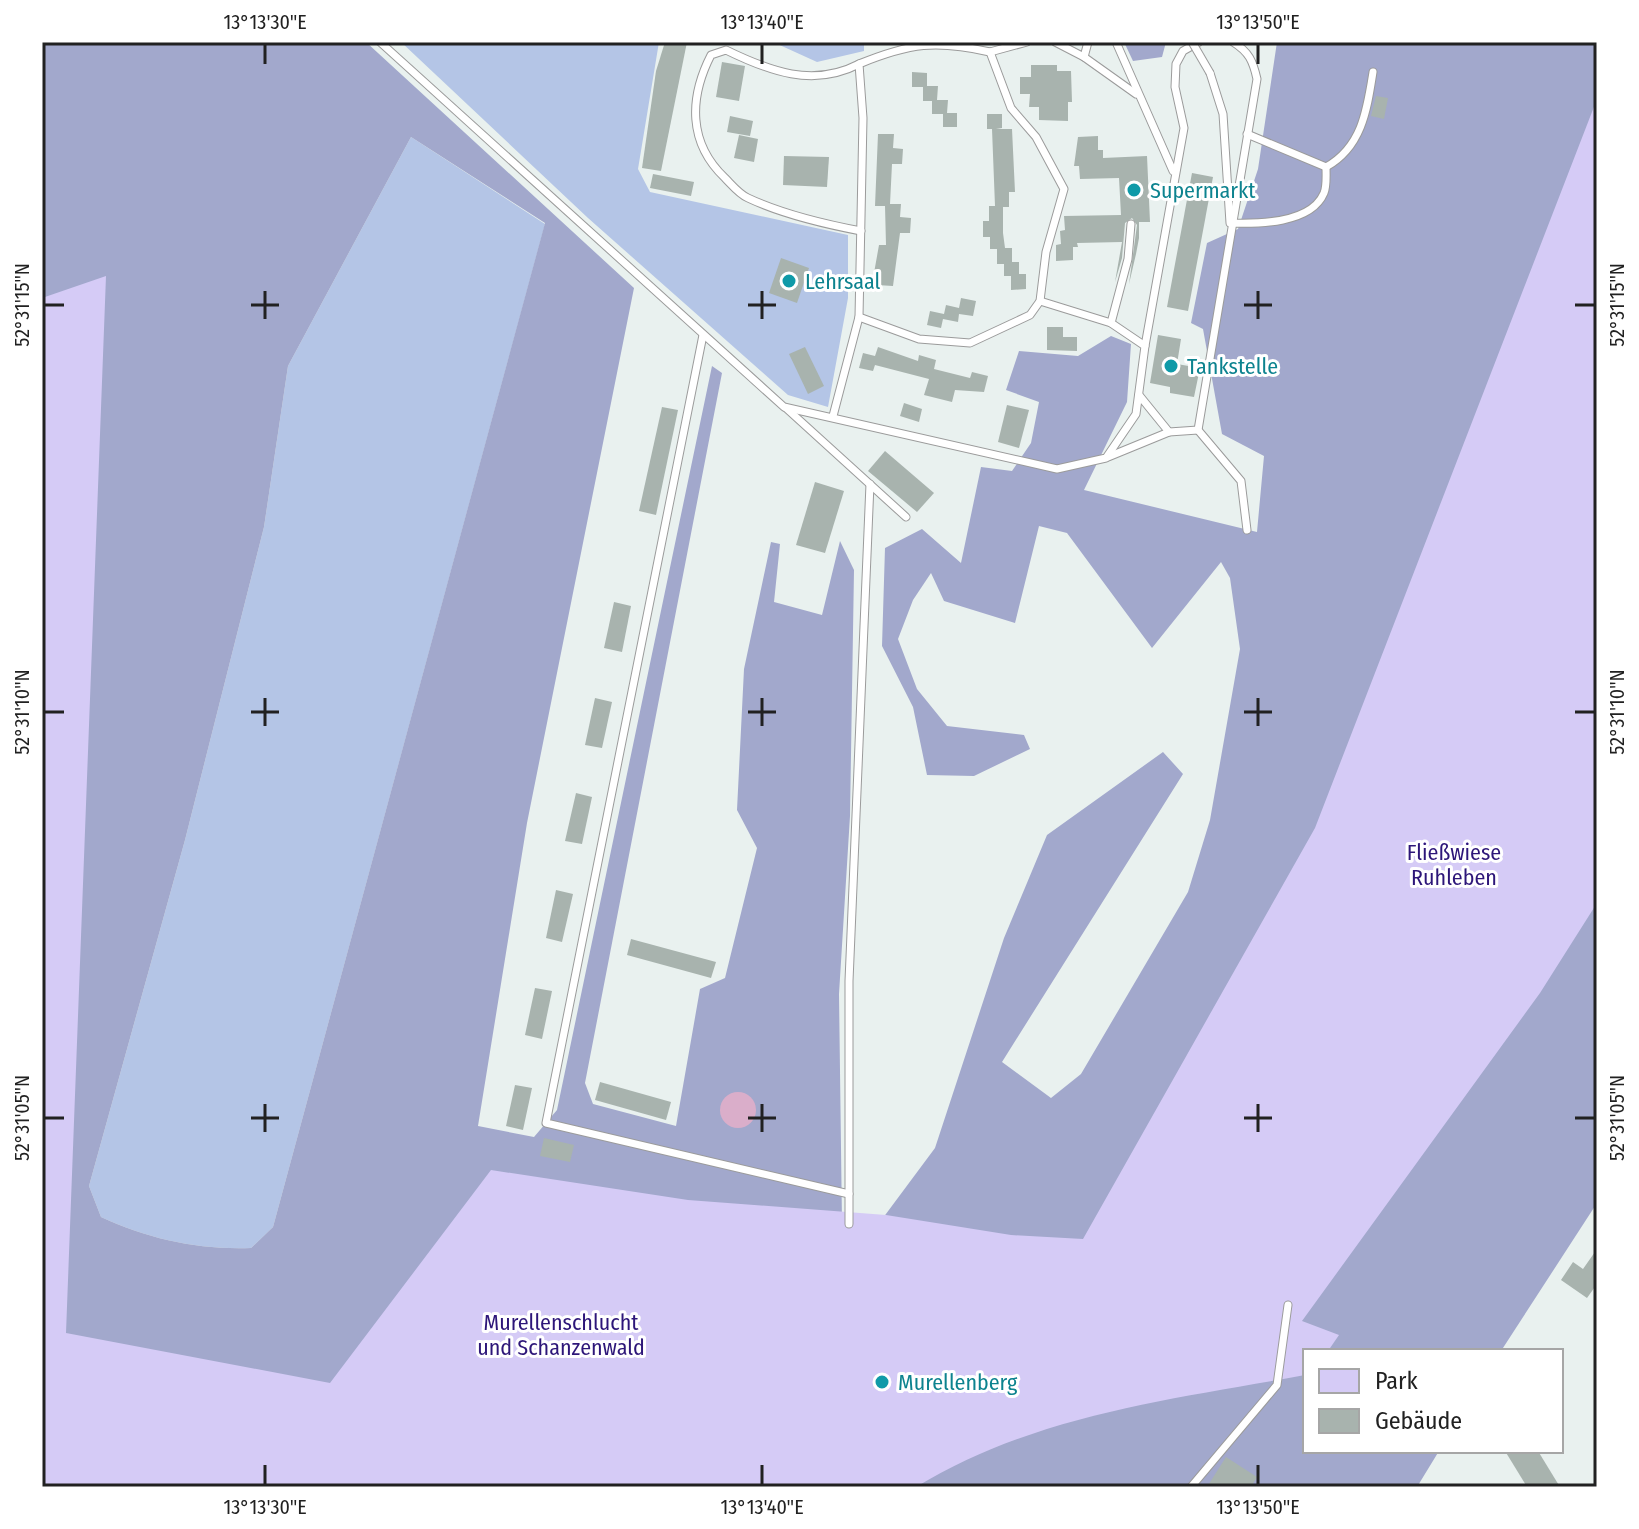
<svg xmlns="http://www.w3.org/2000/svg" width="1639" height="1529" font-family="'Fira Sans Condensed',sans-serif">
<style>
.grass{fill:#b4c5e6}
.forest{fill:#a2a8cc;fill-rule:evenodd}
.park{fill:#d5cbf6}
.water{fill:#daaeca}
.building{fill:#a8b3ae}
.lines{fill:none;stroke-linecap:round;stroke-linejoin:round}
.lane-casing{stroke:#9b9b9b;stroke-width:9}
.lane{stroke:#fff;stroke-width:7}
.lane-bridge-casing{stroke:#9b9b9b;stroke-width:9;stroke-linecap:butt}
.lane-bridge{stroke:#fff;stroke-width:7}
.ticks{fill:none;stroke:#212121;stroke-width:3}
.culture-dot{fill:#0f9aa8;stroke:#fff;stroke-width:3}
.labels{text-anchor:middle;stroke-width:6;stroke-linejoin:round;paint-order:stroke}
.culture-label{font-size:22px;fill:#0d838f;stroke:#fff;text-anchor:start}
.park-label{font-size:22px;fill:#2d1679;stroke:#fff}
.neatline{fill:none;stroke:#212121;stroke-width:3}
.ticks-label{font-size:20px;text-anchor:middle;fill:#212121}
</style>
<rect width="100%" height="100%" fill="#e9f1ef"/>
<!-- grass -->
<g class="grass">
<path d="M401 42H659L638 169 650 192 848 235V298L828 407 788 395 588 218Z"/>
<path d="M773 42H864V51L817 62Z"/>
<path d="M411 137 545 224 273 1227 251 1248C198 1250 149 1239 101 1217L89 1186 185 840 264 527 288 366Z"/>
</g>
<!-- forest -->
<g class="forest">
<path d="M42 42H366L634 288 527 823 478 1126 534 1137 557 1110 712 366 722 373 585 1083 593 1104 676 1126 700 989 725 978 757 848 737 810 744 669 771 542 780 544 774 602 822 615 840 541 854 570 850 816 839 994 842 1223 877 1226 935 1148 1004 938 1047 835 1163 752 1183 774 1002 1062 1051 1098 1081 1074 1188 892 1210 820 1240 649 1230 578 1221 562 1152 648 1067 533 1039 526 1015 623 944 601 931 573 913 600 898 639 917 689 947 726 1024 735 1030 749 974 776 927 775 913 707 882 646 885 548 922 529 961 563 981 467 1012 471 1031 443 1039 402 1006 390 1019 351 1078 356 1111 336 1131 344 1127 402 1084 490 1257 532 1264 456 1222 434 1203 329 1191 323 1207 243 1238 229 1258 169 1277 42H1597V1203L1501 1351H1305V1451H1439L1417 1487H42ZM411 137 545 223 273 1227 251 1248C198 1250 149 1239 101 1217L89 1186 185 840 264 527 288 366Z"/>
<path d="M1124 42H1166L1162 57 1133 61Z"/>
</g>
<!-- park -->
<path class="park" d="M1597 99V903L1540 993 1302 1321 1339 1335 1328 1351H1305V1375C1169 1400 1037 1414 916 1487H42V298L106 276 66 1333 330 1383 491 1170 688 1200 886 1215 1011 1235 1083 1239 1315 828Z"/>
<!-- water -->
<circle class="water" cx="738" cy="1110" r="18"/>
<!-- building -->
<g class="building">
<path d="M665 42H687L661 171 642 168 656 71Z"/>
<path d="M722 62 745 66 739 101 716 97Z"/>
<path d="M1031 65H1057V71H1071L1072 102H1068V121L1039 120V107H1029L1030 94H1020V77H1031Z"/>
<path d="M912 72 927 73V86H938L937 100H948L947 113H957V127H943V114H932V101H923V87H912Z"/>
<path d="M1376 96 1388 98 1384 119 1371 116Z"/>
<path d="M987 114H1002V128L996 129H1012L1015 192H1009V207H1003V233L1005 248H1012V262H1019V274H1026V289L1011 290V276H1004V264H997V249H990V237H983V221H989V206H995L992 129H987Z"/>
<path d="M730 116 753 121 750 136 727 132Z"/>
<path d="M878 134H894L893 148 903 149 902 164H892L890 204H901L900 217 911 218 910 233H900L893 286 877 285V273H874L879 245H886L885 206H875Z"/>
<path d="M739 135 758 139 754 162 734 158Z"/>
<path d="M1098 136V150H1103V158L1147 156 1150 222H1139V238L1136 254 1129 284 1137 225 1132 218 1125 223 1122 258 1115 282 1122 242 1077 243 1078 247H1073V260L1056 261V245L1061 244 1060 231 1065 230 1064 216 1121 215 1119 178 1080 179 1079 166H1074L1078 137Z"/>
<path d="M784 156 829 157 827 187 783 185Z"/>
<path d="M1192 173 1213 177 1188 311 1167 307Z"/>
<path d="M653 174 694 182 691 196 650 188Z"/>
<path d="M781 258 809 268 797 303 769 293Z"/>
<path d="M961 298 976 301 973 316 959 314 958 322 943 319 941 328 927 325 930 311 944 314 946 305 959 308Z"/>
<path d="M1047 327H1063V337H1077V351L1047 350Z"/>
<path d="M1158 335 1181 339 1177 364 1200 368 1194 397 1170 393V387L1150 383Z"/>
<path d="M805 347 824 386 808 394 789 354Z"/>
<path d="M878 347 918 361 919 355 936 360 934 369 970 378 972 372 988 376 984 392 955 390 952 402 924 395 929 379 875 365 873 371 859 368 863 353 875 356Z"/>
<path d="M904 403 922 409 919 422 900 416Z"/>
<path d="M1007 405 1029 410 1019 448 998 442Z"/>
<path d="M662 407 678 410 656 515 639 511Z"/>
<path d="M885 451 934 493 917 512 868 471Z"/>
<path d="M815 482 844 491 825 553 796 545Z"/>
<path d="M614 602 631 606 622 652 604 648Z"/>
<path d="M595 698 612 702 602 748 585 745Z"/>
<path d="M576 793 592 797 582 844 565 841Z"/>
<path d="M556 890 573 894 562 942 546 938Z"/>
<path d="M631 939 716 962 711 978 627 955Z"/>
<path d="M535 988 552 991 542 1039 525 1035Z"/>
<path d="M600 1082 671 1102 666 1120 595 1100Z"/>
<path d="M515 1085 532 1088 523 1130 506 1126Z"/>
<path d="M544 1138 574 1145 570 1162 540 1156Z"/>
<path d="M1597 1249V1284L1587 1298 1561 1280 1573 1262 1583 1269Z"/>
<path d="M1505 1451H1538L1560 1487H1527Z"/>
<path d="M1226 1457 1257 1477 1251 1487H1207Z"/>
</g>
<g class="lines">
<defs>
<g id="lane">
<path d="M380 42 784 407 1057 469 1106 458 1136 414 1145 346 1111 323 1040 301"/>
<path d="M1055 42 1084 57"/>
<path d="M1088 42 1084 57 1136 94"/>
<path d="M1116 42 1173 171"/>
<path d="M859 64C813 88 769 71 726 50L711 55C689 98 688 143 725 178 732 185 739 194 748 198 782 214 824 224 861 231"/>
<path d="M1210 73 1223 114 1230 223C1258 224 1311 224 1324 193 1327 186 1326 174 1326 167"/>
<path d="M1247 134 1326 167C1362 147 1367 110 1373 72"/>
<path d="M859 317 919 339 970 343 1030 315 1040 301 1046 252 1064 189 1036 137 1011 108 990 52 1027 42"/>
<path d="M1111 323 1128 259 1131 224"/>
<path d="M703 335 546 1123 849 1194"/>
<path d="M1145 346 1184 128 1175 87 1176 64 1183 51 1199 42"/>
<path d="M1139 395 1169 432 1198 430 1257 79C1253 61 1249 52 1233 42"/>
<path d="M786 408 906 517"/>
<path d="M833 416 859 317 863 118 859 64C910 43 936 40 990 52"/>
<path d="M1198 430 1241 481 1247 530"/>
<path d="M1108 457 1169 432"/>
<path d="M849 1224V981L870 484"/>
<path d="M1191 1487 1277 1385 1288 1305"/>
</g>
</defs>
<!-- lane casing -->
<use href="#lane" class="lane-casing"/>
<!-- lane -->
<use href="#lane" class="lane"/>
<defs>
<path id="lane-bridge" d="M1192 42 1210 73"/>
</defs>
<!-- lane-bridge casing -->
<use href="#lane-bridge" class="lane-bridge-casing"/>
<!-- lane-bridge -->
<use href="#lane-bridge" class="lane-bridge"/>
</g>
<!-- ticks -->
<path class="ticks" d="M265 44V64M762 44V64M1258 44V64M265 291V319M762 291V319M1258 291V319M44 305H64M251 305H279M748 305H776M1244 305H1272M1575 305H1595M265 698V726M762 698V726M1258 698V726M44 712H64M251 712H279M748 712H776M1244 712H1272M1575 712H1595M265 1104V1132M762 1104V1132M1258 1104V1132M44 1118H64M251 1118H279M748 1118H776M1244 1118H1272M1575 1118H1595M265 1465V1485M762 1465V1485M1258 1465V1485"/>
<!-- markers -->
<g class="culture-dot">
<circle cx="1134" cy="190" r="8"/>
<circle cx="789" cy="281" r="8"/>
<circle cx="1171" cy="366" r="8"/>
<circle cx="882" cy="1382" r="8"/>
</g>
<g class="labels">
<!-- culture labels -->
<g class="culture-label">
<text x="1150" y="198">Supermarkt</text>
<text x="805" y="289">Lehrsaal</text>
<text x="1187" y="374">Tankstelle</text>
<text x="898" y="1390">Murellenberg</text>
</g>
<!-- park labels -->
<g class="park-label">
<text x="1454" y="860">Fließwiese<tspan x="1454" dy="25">Ruhleben</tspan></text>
<text x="561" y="1330">Murellenschlucht<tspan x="561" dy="25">und Schanzenwald</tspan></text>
</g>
</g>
<!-- border -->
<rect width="1639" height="1529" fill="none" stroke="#ffffff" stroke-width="88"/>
<!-- legend -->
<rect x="1303" y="1349" width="260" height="104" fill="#ffffff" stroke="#a6a6a6" stroke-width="2"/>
<rect x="1319" y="1369" width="40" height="24" fill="#d5cbf6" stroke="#a6a6a6" stroke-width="2"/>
<text x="1375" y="1389" font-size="24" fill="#212121">Park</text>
<rect x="1319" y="1409" width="40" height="24" fill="#a8b3ae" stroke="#a6a6a6" stroke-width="2"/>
<text x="1375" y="1429" font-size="24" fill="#212121">Gebäude</text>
<rect x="44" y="44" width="1551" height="1441" class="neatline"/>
<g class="ticks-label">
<text x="265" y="29">13°13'30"E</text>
<text x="762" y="29">13°13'40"E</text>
<text x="1258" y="29">13°13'50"E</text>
<text transform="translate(22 305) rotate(-90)" y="7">52°31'15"N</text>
<text transform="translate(1617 305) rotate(-90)" y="7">52°31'15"N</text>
<text transform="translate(22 712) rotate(-90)" y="7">52°31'10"N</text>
<text transform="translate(1617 712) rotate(-90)" y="7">52°31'10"N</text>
<text transform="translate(22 1118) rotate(-90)" y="7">52°31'05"N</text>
<text transform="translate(1617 1118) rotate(-90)" y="7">52°31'05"N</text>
<text x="265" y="1514">13°13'30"E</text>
<text x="762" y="1514">13°13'40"E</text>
<text x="1258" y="1514">13°13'50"E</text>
</g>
</svg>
